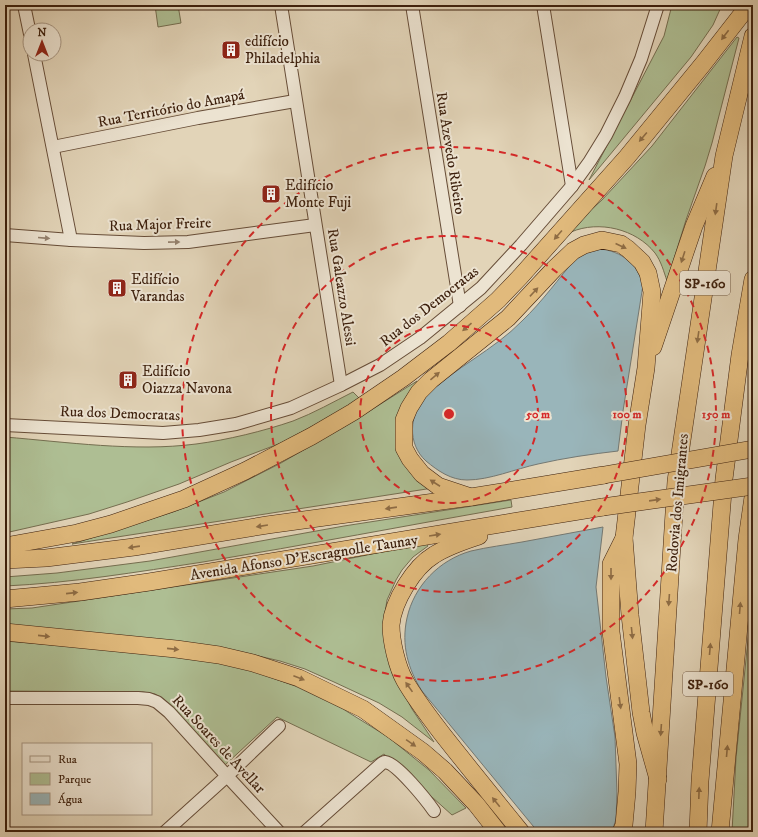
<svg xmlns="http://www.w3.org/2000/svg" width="758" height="837" font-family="'IM FELL DW Pica',serif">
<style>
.green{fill:#aebe93;stroke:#756e50}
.water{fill:#99b5ba;stroke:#747974}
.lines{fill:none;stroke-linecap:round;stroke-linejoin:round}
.minor-casing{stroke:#664c37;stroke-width:14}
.highway-casing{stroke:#3c1f0c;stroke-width:18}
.minor{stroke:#ece3d1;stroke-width:12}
.highway{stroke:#e1ba7c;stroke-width:17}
.highway-bridge-casing{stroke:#3c1f0c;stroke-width:18;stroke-linecap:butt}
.highway-bridge{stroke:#e1ba7c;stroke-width:17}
.oneway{fill:#8e6c44}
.oneway2{fill:#94816e}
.ring{fill:none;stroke:#d62828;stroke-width:2;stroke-dasharray:7 5}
.labels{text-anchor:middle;stroke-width:4;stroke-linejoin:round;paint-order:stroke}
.shield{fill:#ece3d1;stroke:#715a47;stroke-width:1}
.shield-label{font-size:14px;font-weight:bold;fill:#3c1f0c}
.poi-label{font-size:15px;fill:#3c1f0c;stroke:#ece3d1;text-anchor:start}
.street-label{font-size:15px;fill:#3c1f0c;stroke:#ece3d1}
.centre{fill:#d62828;stroke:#ece3d1;stroke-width:2}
.ring-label{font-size:12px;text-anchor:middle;font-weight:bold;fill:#d62828;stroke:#ece3d1;stroke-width:4;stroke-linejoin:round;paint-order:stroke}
</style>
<rect width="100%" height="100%" fill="#e2d4b8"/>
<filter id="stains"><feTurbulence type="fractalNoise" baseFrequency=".005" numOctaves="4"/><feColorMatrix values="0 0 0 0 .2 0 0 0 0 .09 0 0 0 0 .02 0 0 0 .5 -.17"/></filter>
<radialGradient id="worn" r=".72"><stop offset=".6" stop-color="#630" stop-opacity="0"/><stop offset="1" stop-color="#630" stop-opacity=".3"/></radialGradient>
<!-- green -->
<g class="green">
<path d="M155 5H178L181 23 158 27Z"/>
<path d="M672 5H722L713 25 691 57 589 180 664 36Z"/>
<path d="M737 37 739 38 712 143 705 166 686 220 667 281C664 272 661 261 655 253 636 229 599 220 571 232L582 218 602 200 652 146Z"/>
<path d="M417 381 407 396 401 407 397 426 433 488 72 544 173 512 224 492 281 463 352 422Z"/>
<path d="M353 392 360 399 337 413 281 443 231 462 179 484 127 502 89 514 5 533V437C66 442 135 452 196 444 227 440 264 431 293 421 314 413 333 402 353 392Z"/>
<path d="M511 500 512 507C409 525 306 545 203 562 137 572 71 583 5 586V577L57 573 150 561 344 526Z"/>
<path d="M426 543 428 546 413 557 402 570 396 580 387 600 384 619 395 676 412 709 434 742 402 717 379 703 334 682 305 669 280 661 237 651 5 626V609L32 608 313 566Z"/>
<path d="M753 590V826L751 832H732L736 758Z"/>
<path d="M5 641 175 655 245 668 295 686 343 709 388 737 429 770 466 808 452 815 384 754 371 762 277 717 225 765 165 700 155 694 143 692 5 691Z"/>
</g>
<!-- water -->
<g class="water">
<path d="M600 249C621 251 638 264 643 285L623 411 618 451C592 454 564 458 538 464 515 469 490 480 467 480 451 480 438 471 426 461 407 444 409 414 426 396 454 368 494 350 522 321 542 302 559 278 577 257L586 252Z"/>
<path d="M603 527 596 587 606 677 615 737 617 793 616 819 612 832H538L422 691C408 669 401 645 407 618 414 586 439 560 471 551 488 547 505 545 522 542 549 537 576 532 603 527Z"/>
</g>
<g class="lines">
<defs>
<g id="minor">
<path d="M24 5 30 34"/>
<path d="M281 5 341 385"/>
<path d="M412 5 460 306"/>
<path d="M543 5 572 186"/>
<path d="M34 54 71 240"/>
<path d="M53 147 198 118 295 101"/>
<path d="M5 235 71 240 144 243 188 242 315 225"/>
<path d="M5 425 163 433 199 430 236 424 291 408 341 385 380 365 420 338 481 288 521 245 572 186 590 161 606 135 625 97 641 59 658 5"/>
<path d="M5 698H138L149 699 157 702 169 712 227 776 279 832"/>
<path d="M165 832 227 776 279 726"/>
<path d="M305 832 380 765C382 763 383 762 385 762 397 763 427 801 434 811"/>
</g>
<g id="highway">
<path d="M653 347 694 226 715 176"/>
<path d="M471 497 438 486 422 474 410 459 404 448V420L409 408 419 392 431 380 508 318 554 269 573 251 584 245 602 240 621 244 628 249 642 262 648 273 652 292 646 368 637 425 624 538 630 615 641 712 645 733 658 779"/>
<path d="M479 536C464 541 448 546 434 555 414 567 393 601 391 625 391 641 397 667 405 681 416 700 430 718 443 735 469 768 495 800 521 832"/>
<path d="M5 546 77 533 111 524 184 499 245 471 312 436 353 412 403 378 449 343 498 300 520 277 627 157 703 64 749 5"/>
<path d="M5 560 46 558 134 547 267 525 471 497 604 475"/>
<path d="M5 599 80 592 149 582 603 507"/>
<path d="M5 632 176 649 219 655 253 663 299 678 363 709 423 752 445 771 476 804 498 832"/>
<path d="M621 832 624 825 627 792 628 764 611 632V564L624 538"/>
<path d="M654 832 676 481 724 156 753 36"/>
<path d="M698 832 700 781 724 479 740 355 753 279"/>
<path d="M720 832 747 539 753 497"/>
</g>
</defs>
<!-- minor casing -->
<use href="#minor" class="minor-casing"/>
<!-- highway casing -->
<use href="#highway" class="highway-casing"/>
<!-- minor -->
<use href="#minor" class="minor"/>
<!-- highway -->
<use href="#highway" class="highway"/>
<defs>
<g id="highway-bridge">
<path d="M604 475 753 449"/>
<path d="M603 507 753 486"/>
</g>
</defs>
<!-- highway-bridge casing -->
<use href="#highway-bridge" class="highway-bridge-casing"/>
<!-- highway-bridge -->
<use href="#highway-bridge" class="highway-bridge"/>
</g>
<!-- one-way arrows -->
<defs><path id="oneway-solid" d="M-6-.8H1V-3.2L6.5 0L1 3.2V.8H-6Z"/></defs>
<g class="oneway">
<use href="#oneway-solid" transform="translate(725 35) rotate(127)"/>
<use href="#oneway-solid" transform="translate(643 137) rotate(130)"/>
<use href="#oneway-solid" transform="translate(716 209) rotate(98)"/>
<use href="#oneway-solid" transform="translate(558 235) rotate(131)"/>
<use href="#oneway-solid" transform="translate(621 246) rotate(25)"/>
<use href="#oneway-solid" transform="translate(683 257) rotate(108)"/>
<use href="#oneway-solid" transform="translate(534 292) rotate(-47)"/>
<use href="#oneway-solid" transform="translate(467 327) rotate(139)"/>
<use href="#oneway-solid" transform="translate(698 337) rotate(98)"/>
<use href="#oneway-solid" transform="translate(435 376) rotate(-40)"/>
<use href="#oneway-solid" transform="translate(435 483) rotate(-147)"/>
<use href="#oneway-solid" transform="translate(655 500) rotate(-8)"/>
<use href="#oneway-solid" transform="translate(391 508) rotate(172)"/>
<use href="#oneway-solid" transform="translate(262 526) rotate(171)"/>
<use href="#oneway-solid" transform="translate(435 535) rotate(-9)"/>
<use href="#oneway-solid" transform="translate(134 547) rotate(172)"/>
<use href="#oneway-solid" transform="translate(611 574) rotate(90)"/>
<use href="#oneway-solid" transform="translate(72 593) rotate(-6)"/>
<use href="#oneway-solid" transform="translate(669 600) rotate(94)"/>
<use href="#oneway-solid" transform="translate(740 608) rotate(-85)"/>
<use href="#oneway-solid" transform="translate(632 633) rotate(84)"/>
<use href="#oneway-solid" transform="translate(44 636) rotate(6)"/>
<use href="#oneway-solid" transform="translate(173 649) rotate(6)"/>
<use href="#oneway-solid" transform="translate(710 649) rotate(-85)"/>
<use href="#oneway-solid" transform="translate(299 678) rotate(21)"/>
<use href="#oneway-solid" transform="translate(409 687) rotate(-125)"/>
<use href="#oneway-solid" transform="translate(620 703) rotate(82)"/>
<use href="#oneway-solid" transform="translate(661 730) rotate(94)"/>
<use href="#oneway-solid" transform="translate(411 743) rotate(35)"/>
<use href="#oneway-solid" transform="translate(727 751) rotate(-85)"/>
<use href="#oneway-solid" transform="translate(699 793) rotate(-88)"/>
<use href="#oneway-solid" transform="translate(496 802) rotate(-129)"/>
</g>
<g class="oneway2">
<use href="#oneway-solid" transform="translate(44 238) rotate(5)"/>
<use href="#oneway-solid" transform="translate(174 242) rotate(-1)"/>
</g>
<!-- distance rings -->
<g class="ring">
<circle cx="449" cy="414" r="89"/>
<circle cx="449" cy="414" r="178"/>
<circle cx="449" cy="414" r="267"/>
</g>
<!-- icons -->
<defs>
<symbol id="building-square" viewBox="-11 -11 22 22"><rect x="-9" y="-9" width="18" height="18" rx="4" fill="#8f2418" stroke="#ece3d1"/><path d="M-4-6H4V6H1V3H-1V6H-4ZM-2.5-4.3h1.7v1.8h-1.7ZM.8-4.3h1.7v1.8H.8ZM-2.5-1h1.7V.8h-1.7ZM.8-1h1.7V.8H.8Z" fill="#fff"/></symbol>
</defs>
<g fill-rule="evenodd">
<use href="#building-square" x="220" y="39" width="22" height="22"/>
<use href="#building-square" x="260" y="183" width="22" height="22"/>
<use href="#building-square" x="106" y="277" width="22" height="22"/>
<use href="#building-square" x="117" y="369" width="22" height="22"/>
</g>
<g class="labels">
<!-- shield labels -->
<g class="shield">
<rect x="680" y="271" width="50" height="24" rx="3"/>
<rect x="683" y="672" width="50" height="24" rx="3"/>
</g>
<g class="shield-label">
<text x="705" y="288">SP-160</text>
<text x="708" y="689">SP-160</text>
</g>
<!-- poi labels -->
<g class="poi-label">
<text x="245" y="46">edifício<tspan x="245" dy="17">Philadelphia</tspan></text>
<text x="285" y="190">Edifício<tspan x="285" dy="17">Monte Fuji</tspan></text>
<text x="131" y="284">Edifício<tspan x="131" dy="17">Varandas</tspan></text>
<text x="142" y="376">Edifício<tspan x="142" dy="17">Oiazza Navona</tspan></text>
</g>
<!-- street labels -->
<g class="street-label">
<text transform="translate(171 108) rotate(-11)" y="5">Rua Território do Amapá</text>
<text transform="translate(451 153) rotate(81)" y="5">Rua Azevedo Ribeiro</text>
<text transform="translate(160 224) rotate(-2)" y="5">Rua Major Freire</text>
<text transform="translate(342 287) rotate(81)" y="5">Rua Galeazzo Alessi</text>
<text transform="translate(429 306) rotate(-38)" y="5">Rua dos Democratas</text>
<text transform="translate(120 413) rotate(2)" y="5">Rua dos Democratas</text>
<text transform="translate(677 503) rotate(-85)" y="5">Rodovia dos Imigrantes</text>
<text transform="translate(304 557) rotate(-9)" y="5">Avenida Afonso D'Escragnolle Taunay</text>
<text transform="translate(219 744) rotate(47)" y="5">Rua Soares de Avellar</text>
</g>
</g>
<circle cx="449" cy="414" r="6" class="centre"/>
<g class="ring-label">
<text x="538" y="418">50 m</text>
<text x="627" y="418">100 m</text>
<text x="716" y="418">150 m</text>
</g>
<!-- margin -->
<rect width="758" height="837" fill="none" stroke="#e2d4b8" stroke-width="20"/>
<rect x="6" y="6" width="746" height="825" fill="none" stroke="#3c1f0c" stroke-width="2"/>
<rect x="10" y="10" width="738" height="817" fill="none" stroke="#3c1f0c"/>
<!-- legend -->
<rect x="22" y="743" width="130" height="72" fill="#ece3d1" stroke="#a69582"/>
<rect x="30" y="756" width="20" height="6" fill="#ece3d1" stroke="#a69582"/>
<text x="58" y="763" font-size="12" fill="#3c1f0c">Rua</text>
<rect x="30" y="773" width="20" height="12" fill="#aebe93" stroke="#a69582"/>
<text x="58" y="783" font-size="12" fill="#3c1f0c">Parque</text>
<rect x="30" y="793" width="20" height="12" fill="#99b5ba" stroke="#a69582"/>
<text x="58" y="803" font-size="12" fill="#3c1f0c">Água</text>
<!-- north arrow -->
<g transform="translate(42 42)"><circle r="19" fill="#ece3d1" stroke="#a69582"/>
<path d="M0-3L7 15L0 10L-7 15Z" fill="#8f2418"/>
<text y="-6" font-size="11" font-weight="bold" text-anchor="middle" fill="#3c1f0c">N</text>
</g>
<rect width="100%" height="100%" filter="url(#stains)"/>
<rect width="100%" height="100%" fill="url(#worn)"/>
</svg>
